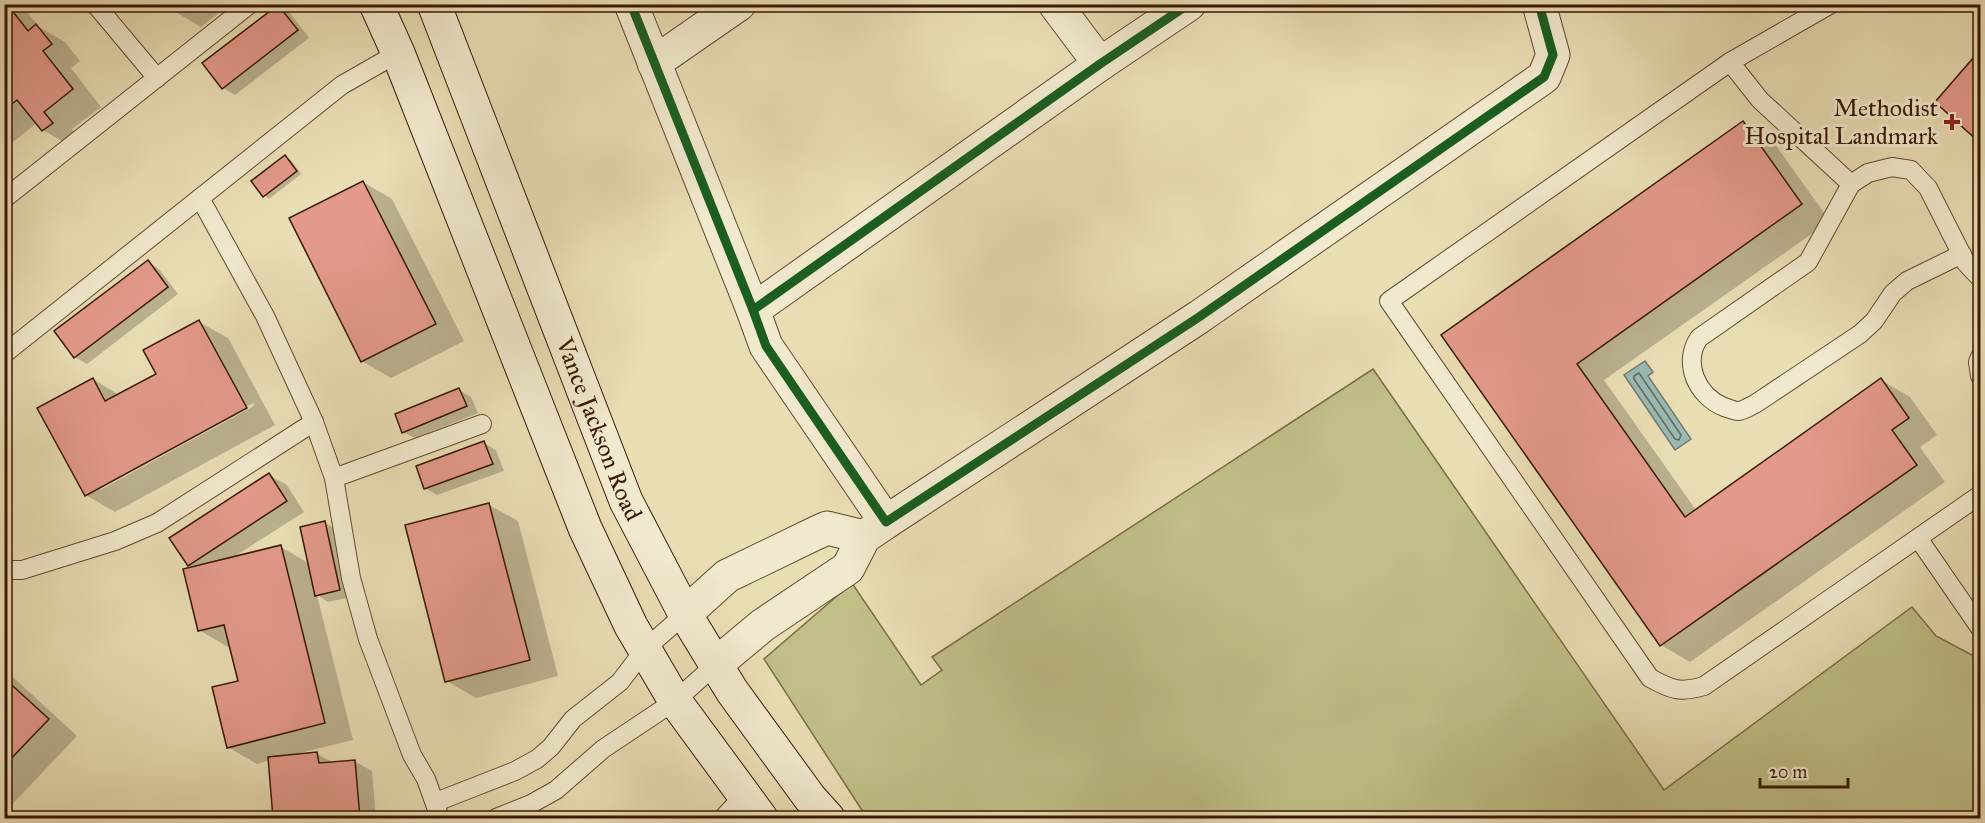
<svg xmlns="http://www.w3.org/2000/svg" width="1985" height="823" font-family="'IM FELL Great Primer',serif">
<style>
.green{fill:#bfbf87;stroke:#7c6c44;stroke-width:1.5}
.water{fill:#99bab5;stroke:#727a6d;stroke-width:1.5}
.shadow{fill:#0003;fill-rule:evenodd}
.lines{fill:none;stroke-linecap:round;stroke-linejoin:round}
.shore{stroke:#686a5c;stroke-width:1.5}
.building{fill:#e3998b;stroke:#381902;stroke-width:1.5}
.lane-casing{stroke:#644a2e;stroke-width:20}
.street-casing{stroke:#644a2e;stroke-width:35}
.secondary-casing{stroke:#381902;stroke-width:35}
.lane{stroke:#f1e9ce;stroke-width:18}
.street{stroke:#f1e9ce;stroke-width:33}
.secondary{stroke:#f1e9ce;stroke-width:33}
.cycleway-casing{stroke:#f1e9ce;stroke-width:13}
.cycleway{stroke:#1b5e20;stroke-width:9}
.poi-dot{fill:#8f2418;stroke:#f1e9ce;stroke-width:2}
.labels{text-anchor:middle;stroke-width:6;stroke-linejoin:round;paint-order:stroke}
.poi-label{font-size:24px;fill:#381902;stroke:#f1e9ce;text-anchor:end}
.street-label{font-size:24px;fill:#381902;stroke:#f1e9ce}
</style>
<rect width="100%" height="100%" fill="#e9ddb4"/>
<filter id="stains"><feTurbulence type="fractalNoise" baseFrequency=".00333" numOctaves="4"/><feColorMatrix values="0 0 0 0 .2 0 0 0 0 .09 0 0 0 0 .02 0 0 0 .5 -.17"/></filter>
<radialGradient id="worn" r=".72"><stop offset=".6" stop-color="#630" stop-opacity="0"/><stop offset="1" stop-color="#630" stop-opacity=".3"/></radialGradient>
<!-- green -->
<path class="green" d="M1373 369 1664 790 1912 607 1936 636 1972 655 1980 667V818H867L764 659 852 583 921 685 942 670 932 657Z"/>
<!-- water -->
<path class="water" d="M1645 361 1653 372 1648 376 1691 439 1675 450 1624 375Z"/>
<!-- shadow -->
<g class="shadow">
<path d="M4 4H17L24 8 39 27 65 42 80 61 71 68 101 107 72 129 80 140 72 147 43 130 37 123 4 149Z"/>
<path d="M168 4H230L201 27 172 10Z"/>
<path d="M278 7 290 13 309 38 235 95 223 88Z"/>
<path d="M1980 52V141L1937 102Z"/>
<path d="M1743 123 1772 140 1830 221 1604 380 1696 510 1881 380 1910 397 1937 435 1920 447 1945 482 1690 662 1661 645 1443 335Z"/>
<path d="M285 157 291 160 301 174 269 199 264 195Z"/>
<path d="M363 182 392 199 464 341 391 378 362 361Z"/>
<path d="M148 262 159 269 178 294 87 364 75 357Z"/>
<path d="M199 322 228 338 275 425 115 512 86 495 39 409 93 379 119 395 158 374ZM253 403 254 406 100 490V487Z"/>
<path d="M459 390 471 397 478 413 415 438 403 432Z"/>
<path d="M484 443 496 450 504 471 437 495 425 488Z"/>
<path d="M269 475 287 485 304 512 232 558 281 547 310 564 325 523 337 530 351 597 328 602 317 595 353 740 296 754V756L317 754 334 763 354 761 372 771 376 818H275L270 760 257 764 228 747 239 682 230 646 228 647 199 630 194 568 189 565Z"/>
<path d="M489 505 518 521 558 676 476 698 447 681Z"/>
<path d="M4 672 14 678 77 736 4 813Z"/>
</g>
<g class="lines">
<!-- shore -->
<path class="shore" d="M1639 373 1681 435 1679 440 1675 439 1634 379V376Z"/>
</g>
<!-- building -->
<g class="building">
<path d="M4 4H7L28 31 36 24 52 44 43 51 73 89 44 112 53 123 42 131 17 100 4 110Z"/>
<path d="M278 5 298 30 222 89 202 63Z"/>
<path d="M1980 50V143L1935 102Z"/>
<path d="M1743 121 1802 204 1577 364 1685 517 1881 378 1909 418 1892 430 1917 465 1660 646 1441 335Z"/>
<path d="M285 155 297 171 263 197 251 181Z"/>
<path d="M363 181 436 324 361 362 289 218Z"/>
<path d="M148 260 168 287 74 358 54 331Z"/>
<path d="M199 320 247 408 85 496 37 408 93 378 105 401 156 374 143 350Z"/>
<path d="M459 388 467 406 402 433 395 414Z"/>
<path d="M484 441 493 464 424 489 416 466Z"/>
<path d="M269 473 287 501 188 566 169 538Z"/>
<path d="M489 503 530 660 445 682 405 525Z"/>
<path d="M325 521 340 590 315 596 300 527Z"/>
<path d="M281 545 325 723 227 748 212 687 238 681 224 625 198 631 183 569Z"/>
<path d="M4 678 49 719 4 766Z"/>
<path d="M317 752 319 763 355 760 360 818H273L268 757Z"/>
</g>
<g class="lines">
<defs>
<g id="lane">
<path d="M95 4 157 78"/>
<path d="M1831 4 1730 62 1389 301 1650 678C1672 690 1680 693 1704 686L1980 495"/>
<path d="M1730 62 1760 100 1851 184"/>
<path d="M200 198 265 316 314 422 334 478 351 578 368 639 412 755 426 779 440 818"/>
<path d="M4 199 250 4"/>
<path d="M1962 254 1907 281 1893 293 1874 321 1860 334 1755 404C1750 406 1743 411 1738 411 1734 411 1728 408 1724 407 1697 396 1682 363 1699 338L1808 262 1851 184 1868 173 1892 167 1911 170 1928 188 1966 263 1980 278"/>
<path d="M4 354 342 85 398 53"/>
<path d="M1980 357 1978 362 1980 376"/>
<path d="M334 478 482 424"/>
<path d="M1918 538 1980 628"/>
<path d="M4 570H22L115 541 157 523 314 422"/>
<path d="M436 802 515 771 537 759 551 747 573 719 620 682 645 649 685 614"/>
<path d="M496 818 531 804 556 790 603 749 675 701 715 665"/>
<path d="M723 818 744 795"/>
</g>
<g id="street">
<path d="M631 4 753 310"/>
<path d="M1055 4 1100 64"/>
<path d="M1189 4 1100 64 753 310 766 346 886 522 1199 317 1544 77 1553 55 1539 4"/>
<path d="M654 63 739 4"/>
<path d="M685 614 727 576 816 533 827 528 864 537"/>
<path d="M715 665 763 625 848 568 864 537 886 522"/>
</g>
<g id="secondary">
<path d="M376 4 398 53 585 528 631 626 675 701 761 818"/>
<path id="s1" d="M434 4 626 501 685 614 732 691 810 798 828 818"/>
</g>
</defs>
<!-- lane casing -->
<use href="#lane" class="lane-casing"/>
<!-- street casing -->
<use href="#street" class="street-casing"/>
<!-- secondary casing -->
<use href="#secondary" class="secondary-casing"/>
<!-- lane -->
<use href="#lane" class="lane"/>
<!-- street -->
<use href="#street" class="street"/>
<!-- secondary -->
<use href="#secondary" class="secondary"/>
<defs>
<g id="cycleway">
<path d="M631 4 753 310"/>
<path d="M1189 4 1100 64 753 310 766 346 886 522 1199 317 1544 77 1553 55 1539 4"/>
</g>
</defs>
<!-- cycleway casing -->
<use href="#cycleway" class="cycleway-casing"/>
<!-- cycleway -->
<use href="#cycleway" class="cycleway"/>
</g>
<!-- markers -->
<path class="poi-dot" d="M1949 113h6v6h6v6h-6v6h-6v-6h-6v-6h6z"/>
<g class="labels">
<!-- poi labels -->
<g class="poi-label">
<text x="1938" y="116">Methodist<tspan x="1938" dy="28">Hospital Landmark</tspan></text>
</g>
<!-- street labels -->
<g class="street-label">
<text dy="8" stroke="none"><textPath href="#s1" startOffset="456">Vance Jackson Road</textPath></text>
</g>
</g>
<!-- margin -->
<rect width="1985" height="823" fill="none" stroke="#e9ddb4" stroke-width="24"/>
<rect x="6" y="6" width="1973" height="811" fill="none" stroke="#381902" stroke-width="3"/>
<rect x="12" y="12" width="1961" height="799" fill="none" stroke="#381902" stroke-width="1.5"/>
<!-- scale -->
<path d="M1760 778v9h88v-9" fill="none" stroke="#381902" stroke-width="3"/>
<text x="1769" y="778" font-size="18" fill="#381902" stroke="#f1e9ce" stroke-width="4.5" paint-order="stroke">20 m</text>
<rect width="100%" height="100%" filter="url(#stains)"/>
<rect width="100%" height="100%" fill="url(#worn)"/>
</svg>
